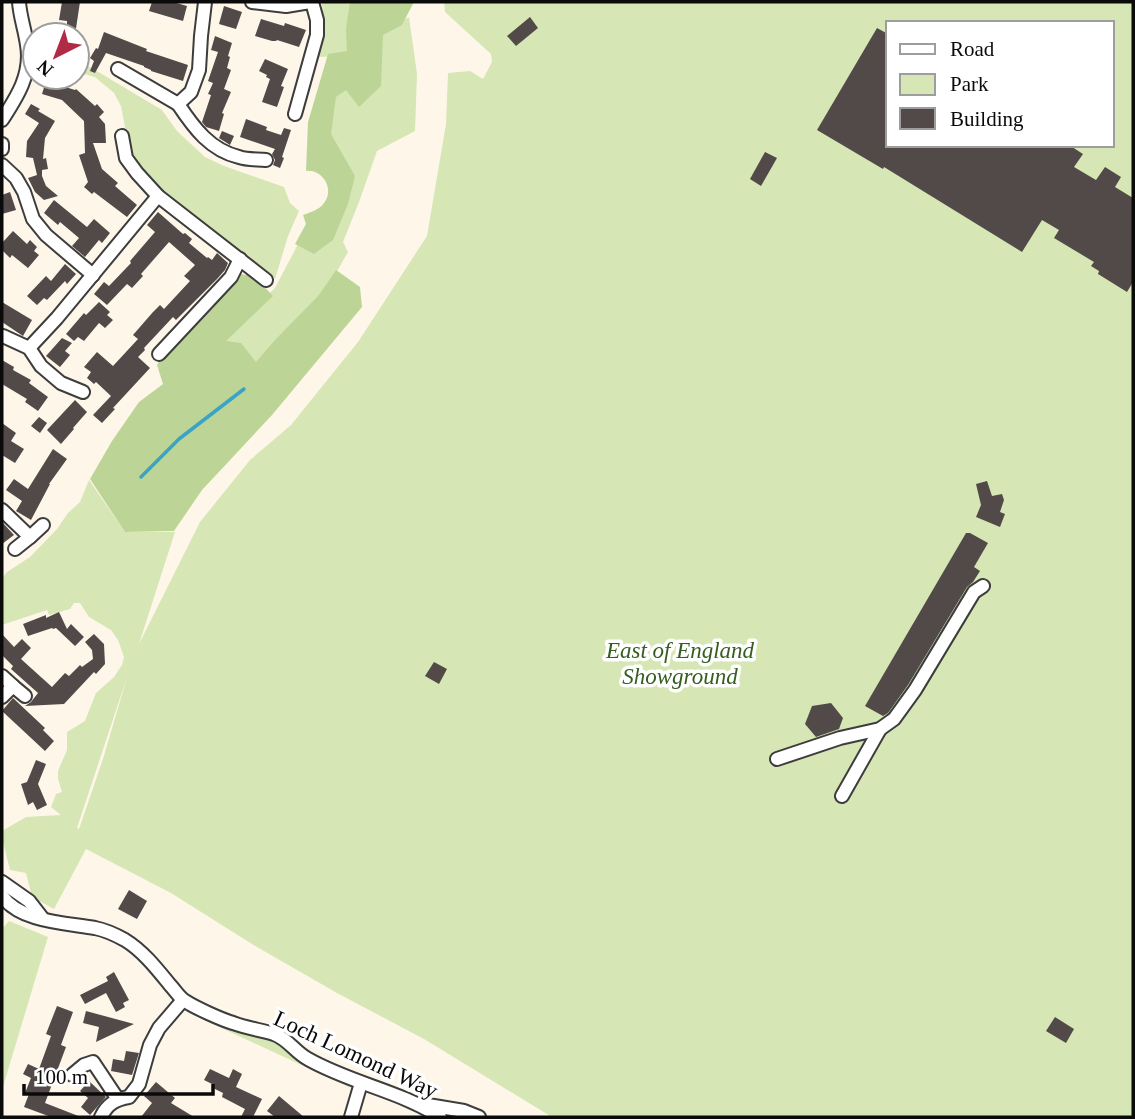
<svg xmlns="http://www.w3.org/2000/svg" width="1135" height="1119" font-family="Georgia,serif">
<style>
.green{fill:#d6e6b5;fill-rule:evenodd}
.forest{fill:#bcd596}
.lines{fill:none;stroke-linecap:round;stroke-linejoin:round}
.stream{stroke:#3ba3c6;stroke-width:3.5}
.building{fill:#524a48}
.minor-casing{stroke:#3d3d3d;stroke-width:16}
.minor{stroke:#fff;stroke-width:12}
.labels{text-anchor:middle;stroke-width:7;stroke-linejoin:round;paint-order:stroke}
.park-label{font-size:23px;font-style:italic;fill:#355e1f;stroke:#fff}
.street-label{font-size:23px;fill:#0a0a0a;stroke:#fff}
</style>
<rect width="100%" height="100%" fill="#fef7e9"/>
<!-- green -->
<g class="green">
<path d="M322 2H356L350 56 318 57 323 25Z"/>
<path d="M444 2H1133V1117H552L424 1039 337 993 252 944 171 893 86 849 54 909 32 897 26 873 10 870 2 838V831L26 817 61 815 51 807 56 794 62 792 58 779V771L67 750V732L85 721 96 693 114 677 122 665 124 657 118 640 111 630 89 617 80 603H74L70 609 49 615 47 610 2 625V578L7 572 30 557 57 529 68 513 80 502 89 480 125 532H175L139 644 200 522 250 460 291 425 358 342 427 236 446 124 448 73 470 71 483 79 492 62 491 54 445 12ZM888 23H1112V145H888ZM127 677 103 759 79 829 77 828Z"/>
<path d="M409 17 417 74 415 131 377 151 359 202 343 242 348 252 336 273 319 298 254 365 220 341 275 288 298 244 332 238 329 134 333 95 380 33Z"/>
<path d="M77 62 90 67 162 110 177 131 205 157 224 166 284 187 290 203 299 211 288 236 275 279 145 176 131 159 121 106 114 93 95 77 77 72Z"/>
<path d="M9 921 48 937 2 1090V929Z"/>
<path d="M190 1010 246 1034 277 1042 308 1065 347 1083 351 1088 187 1012Z"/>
</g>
<!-- forest -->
<g class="forest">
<path d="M350 2H414L402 25 383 35 381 86 359 107 346 90 336 97 331 134 355 176 348 204 333 240 314 254 295 244 306 224 303 215C311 212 319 210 324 203 335 190 323 169 306 171L308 122 328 54 347 51 346 29Z"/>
<path d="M336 270 360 287 362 307 272 415 202 490 174 531 125 532 90 479 112 441 139 402 163 384 157 365 161 357 213 308 233 273 254 276 273 296 226 341 241 343 256 362 275 340 319 295Z"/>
</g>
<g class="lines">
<!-- stream -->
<path class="stream" d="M141 477 179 439 244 389"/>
</g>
<!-- building -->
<g class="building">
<path d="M62 2H80L75 35H67V21L59 20Z"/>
<path d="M152 2H173L187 6 183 21 149 11Z"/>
<path d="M224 6 242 12 236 29 219 24Z"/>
<path d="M530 17 538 28 516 46 507 36Z"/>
<path d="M261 19 284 26 285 23 306 30 299 47 277 40 276 41H272L255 36Z"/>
<path d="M877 28 888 34V145H1069L1083 154 1074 167 1096 180 1105 167 1121 177 1115 187 1133 198V282L1127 292 1098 274 1099 271 1091 266 1094 262 1054 238 1059 230 1042 220 1022 252 884 167 883 169 817 130Z"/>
<path d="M104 32 147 49 146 51 188 65 183 81 151 71V70L144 67V66L106 53 95 73 90 71 94 61 90 58 96 48 98 49Z"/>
<path d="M215 36 232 43 228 56 230 57 227 68 231 70 224 89 231 92 222 113 224 114 219 131 206 127 202 122 211 95 208 94 213 83 208 81 218 52 211 50Z"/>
<path d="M265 59 288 69 281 86 284 87 277 107 262 102 270 79 266 77 267 75 259 71Z"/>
<path d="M46 81 75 90 76 89 95 106 97 104 104 112 99 117 105 124 106 143H93L102 169 118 183 115 186 137 205 127 217 94 192 92 194 84 187 88 182 79 155 85 153 84 121 62 100 42 94Z"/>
<path d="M31 104 40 109 38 111 55 121 45 138 43 159 46 158 48 169 42 170V176L46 186 58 196 44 200 35 192 28 178 37 175 33 158 26 157 27 141 39 123 25 114Z"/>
<path d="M246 119 267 127 266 130 281 135 284 128 291 130 282 157 284 158 280 168 273 165 275 160 272 154 275 149 240 137Z"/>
<path d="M222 131 234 136 230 145 219 138Z"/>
<path d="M765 152 777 158 761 186 750 179Z"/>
<path d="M10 192 16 210 2 214V195Z"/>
<path d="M54 200 87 227 94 219 110 233 102 243 99 240 85 257 72 246 79 238 60 222 58 225 44 213Z"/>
<path d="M158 212 183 234 185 233 192 239 189 243 207 258 208 257 212 260 217 253 228 263 225 270 217 279 176 320 173 317 144 348 145 350 138 357 150 368 113 408 115 409 102 423 93 415 111 396 96 382 94 384 87 378 91 372 84 367 97 352 113 366 138 339 133 335 153 312 160 305 164 309 190 281 184 276 195 265 169 242 141 274 143 276 132 288 127 284 107 305 94 294 104 282 109 286 131 263 130 261 155 232 147 225Z"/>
<path d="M13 231 27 244 30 240 37 247 34 251 39 255 28 268 12 255 10 258 2 250V243Z"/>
<path d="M65 264 76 274 67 284 65 281 47 300 44 298 37 305 27 296 46 276 51 281Z"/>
<path d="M2 302 32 320 23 336 2 322Z"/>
<path d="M99 302 110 312 107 315 113 320 105 328 99 323 84 341 78 337 74 341 66 334 84 313 86 315Z"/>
<path d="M62 338 72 343 65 351 70 355 60 367 46 356Z"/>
<path d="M2 360 14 367 13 370 31 380 29 383 48 397 38 411 25 402 27 399 2 384Z"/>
<path d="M75 400 87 412 73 428 74 429 61 444 47 430Z"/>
<path d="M39 417 47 423 40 433 31 426Z"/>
<path d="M2 423 16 433 11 441 24 449 15 463 2 455Z"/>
<path d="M53 449 67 459 49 484H50L31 520 16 511 22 501 6 490 14 479 28 489Z"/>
<path d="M987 481 992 496 1002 494 1004 500 1000 512 1005 514 1000 527 976 517 981 505 976 484Z"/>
<path d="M2 522 14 535 2 544Z"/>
<path d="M966 533H970L988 543 974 567 980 571 973 582 967 587 908 685 888 713 883 716 865 706Z"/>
<path d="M59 612 67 629 71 624 84 637 75 646 56 628 53 629 52 628 28 636 23 624 46 615V618Z"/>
<path d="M2 634 14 647 22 639 31 648 21 659 52 687 65 673 69 676 80 665 82 667 93 659 92 650 85 642 94 634 104 644 105 664 96 674 94 672 64 704 25 706 31 702 38 693 11 669 13 666 2 655Z"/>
<path d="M434 662 447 669 439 684 425 676Z"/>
<path d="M13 698 45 728 43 730 54 741 45 751 2 711Z"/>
<path d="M831 703 843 718 839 729 816 737 805 724 812 706Z"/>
<path d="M36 760 46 764 38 784 47 805 37 810 33 802 28 805 21 784 27 782Z"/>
<path d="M129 890 147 901 137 919 118 909Z"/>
<path d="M114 972 129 1000 123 1003 125 1007 116 1012 106 993 85 1004 80 995 108 981 106 977Z"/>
<path d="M57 1006 73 1012 61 1045 66 1047 45 1103 81 1117H51L24 1107 29 1094 25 1093 31 1078 23 1074 28 1064 39 1069 51 1036 46 1034Z"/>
<path d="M86 1011 134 1024 96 1042 99 1027 83 1023Z"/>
<path d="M1055 1017 1074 1029 1066 1043 1046 1031Z"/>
<path d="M126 1051 139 1053 132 1075 111 1071 113 1059 124 1061Z"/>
<path d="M210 1069 229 1078 233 1069 242 1074 236 1087 262 1099 253 1117H241L245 1109 222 1097 223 1093 213 1088 214 1085 204 1080Z"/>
<path d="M89 1081 106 1097 90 1115 81 1107 88 1098 80 1091Z"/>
<path d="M156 1082 175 1098 171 1103 194 1117H141L152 1103 144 1096Z"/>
<path d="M279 1096 304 1117H275L267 1111Z"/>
</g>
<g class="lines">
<defs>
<g id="minor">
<path d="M252 2 286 6 310 2"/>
<path d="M118 69 178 104 191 92 199 70 201 36 205 2"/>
<path d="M178 104C194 128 210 150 239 157 247 160 258 159 266 160"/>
<path d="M295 114 317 35V20L312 2"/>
<path d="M2 120C17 97 32 74 27 45 25 30 20 17 19 2"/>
<path d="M122 136 126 158 137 173 158 196 266 280"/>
<path d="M2 144V149"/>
<path d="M2 165 16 178 24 192 33 219 46 235 93 275"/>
<path d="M3 336 29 348 41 366 61 383 83 392"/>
<path d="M29 348 57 318 158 196"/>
<path d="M159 354 231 277 240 259"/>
<path d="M2 510 30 537 43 525"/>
<path d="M15 549 30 537"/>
<path d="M2 676 13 686"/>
<path d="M2 697 13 686 25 696"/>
<path d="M777 759 840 738 880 729 894 719 915 690 974 592 983 586"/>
<path d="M842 796 880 729"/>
<path d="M2 882 29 901 43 919"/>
<path d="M2 896C20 922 66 923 95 928 105 930 116 935 125 940 143 951 157 969 170 985 175 990 179 997 185 1001 196 1008 220 1019 233 1023 246 1028 261 1030 274 1034 288 1039 295 1052 308 1059 350 1083 400 1091 440 1117"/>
<path d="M72 1075 84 1065 93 1062 117 1098"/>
<path d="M422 1104 464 1111 479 1117"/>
<path d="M101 1117C107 1104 116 1099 129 1097L139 1084 150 1045 159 1028 183 1000"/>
<path d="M351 1117 361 1083"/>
</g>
</defs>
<!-- minor casing -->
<use href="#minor" class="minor-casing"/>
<!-- minor -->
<use href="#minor" class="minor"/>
</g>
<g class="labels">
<!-- park labels -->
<g class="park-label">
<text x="680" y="658">East of England<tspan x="680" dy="26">Showground</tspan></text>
</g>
<!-- street labels -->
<g class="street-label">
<text transform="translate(356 1054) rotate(25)" y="8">Loch Lomond Way</text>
</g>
</g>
<!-- border -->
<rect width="1135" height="1119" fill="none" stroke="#0a0a0a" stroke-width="7"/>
<!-- legend -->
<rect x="886" y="21" width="228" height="126" fill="#ffffff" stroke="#9d9d9d" stroke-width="2"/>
<rect x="900" y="44" width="35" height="10" fill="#ffffff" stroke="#9d9d9d" stroke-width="2"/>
<text x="950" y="56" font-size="21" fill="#0a0a0a">Road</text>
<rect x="900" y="74" width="35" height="21" fill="#d6e6b5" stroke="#9d9d9d" stroke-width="2"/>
<text x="950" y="91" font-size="21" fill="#0a0a0a">Park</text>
<rect x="900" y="108" width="35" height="21" fill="#524a48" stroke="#9d9d9d" stroke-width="2"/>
<text x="950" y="126" font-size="21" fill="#0a0a0a">Building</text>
<!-- north arrow -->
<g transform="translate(56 56) rotate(222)"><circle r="33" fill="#ffffff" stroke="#9d9d9d" stroke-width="2"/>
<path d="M0-5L12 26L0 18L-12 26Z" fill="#b22b45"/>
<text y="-10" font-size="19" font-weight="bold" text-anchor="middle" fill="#0a0a0a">N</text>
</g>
<!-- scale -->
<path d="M24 1084v10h189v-10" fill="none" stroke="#0a0a0a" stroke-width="3.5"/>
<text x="35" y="1084" font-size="21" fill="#0a0a0a" stroke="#ffffff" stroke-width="5" paint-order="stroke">100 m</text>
</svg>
